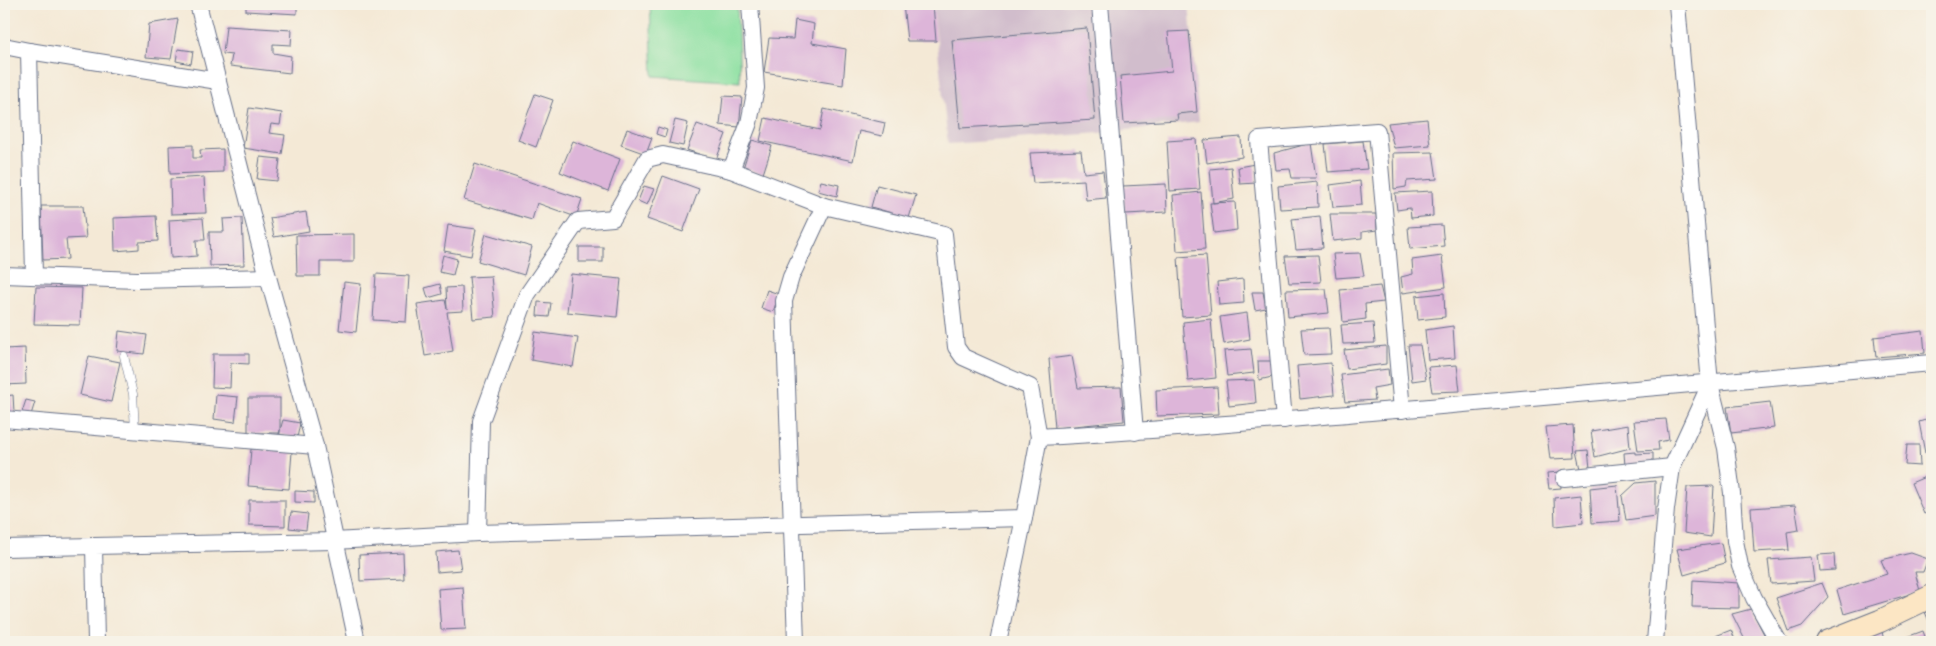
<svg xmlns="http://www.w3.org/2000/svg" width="1936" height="646" font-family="'Patrick Hand',sans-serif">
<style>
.industrial{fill:#d1bdcc}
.green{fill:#8ce0a1;stroke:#548880}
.building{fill:#ddb5d9}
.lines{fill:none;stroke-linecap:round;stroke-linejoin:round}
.lane-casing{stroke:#677088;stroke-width:9}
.street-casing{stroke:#677088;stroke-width:18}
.secondary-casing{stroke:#677088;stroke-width:24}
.lane{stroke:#fff;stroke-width:8}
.street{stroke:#fff;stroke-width:16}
.secondary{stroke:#fce6c4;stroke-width:22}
</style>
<rect width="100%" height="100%" fill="#f7f3e8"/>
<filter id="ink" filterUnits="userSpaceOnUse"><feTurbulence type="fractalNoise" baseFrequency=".02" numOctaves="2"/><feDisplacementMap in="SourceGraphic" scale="10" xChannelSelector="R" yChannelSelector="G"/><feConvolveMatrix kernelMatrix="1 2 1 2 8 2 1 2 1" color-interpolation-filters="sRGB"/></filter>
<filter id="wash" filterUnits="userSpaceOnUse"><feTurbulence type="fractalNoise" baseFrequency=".0096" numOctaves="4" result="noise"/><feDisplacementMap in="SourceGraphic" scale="20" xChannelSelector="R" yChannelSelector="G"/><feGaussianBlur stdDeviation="1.12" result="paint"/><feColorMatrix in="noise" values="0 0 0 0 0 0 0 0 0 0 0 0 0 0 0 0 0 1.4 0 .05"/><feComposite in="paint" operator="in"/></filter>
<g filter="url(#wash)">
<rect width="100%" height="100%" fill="#f4e9d6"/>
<!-- industrial -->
<path class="industrial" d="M933 4H1189L1199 122 1100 133 948 144Z"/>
<!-- green -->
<path class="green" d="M650 4H737L740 82 653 76Z"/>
<g id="blocks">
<!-- building -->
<g class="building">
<path d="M246 4H297V14L246 11Z"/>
<path d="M903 4H933L936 41H907Z"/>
<path d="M178 19 171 59 146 57 149 24Z"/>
<path d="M795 20 814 24 812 43 846 49 843 85 764 72 769 38 793 39Z"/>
<path d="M226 26 292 30 291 45 273 44V53L291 56 290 73 230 66 232 55 223 54Z"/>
<path d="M1087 28 1095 120 960 128 952 40Z"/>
<path d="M1189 31 1197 112 1177 114 1178 120 1124 123 1120 76 1172 71 1168 32Z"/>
<path d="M178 49 193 51 191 64 176 61Z"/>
<path d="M535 94 553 100 536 147 518 140Z"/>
<path d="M723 96 742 97 739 127 720 125Z"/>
<path d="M249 108 282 113 280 125 271 124 269 133 285 135 282 154 243 148Z"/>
<path d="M824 109 885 123 882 136 859 131 853 161 760 141 765 118 820 130Z"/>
<path d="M1427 119 1430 145 1394 148 1388 123Z"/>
<path d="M675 120 688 123 683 146 669 143Z"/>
<path d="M697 124 726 134 716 160 687 150Z"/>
<path d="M658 127 667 130 665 137 656 134Z"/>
<path d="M627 129 652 138 646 154 621 145Z"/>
<path d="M1241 137 1242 157 1207 163 1204 140Z"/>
<path d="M1196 139 1200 189 1170 191 1167 141Z"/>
<path d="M752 140 772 146 763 174 743 168Z"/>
<path d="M573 141 620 159 608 191 560 172Z"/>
<path d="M1363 141 1367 169 1328 172 1325 144Z"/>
<path d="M1311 143 1316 178H1292L1290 169 1276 170 1274 153Z"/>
<path d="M193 145V158H201L200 150 223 149V172L170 174 169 146Z"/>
<path d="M1081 151 1084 173 1103 171 1106 198 1086 200 1084 180 1033 183 1030 153Z"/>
<path d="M1433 152 1437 179 1407 181 1406 187 1394 189 1393 153Z"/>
<path d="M260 157 280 159 277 181 257 179Z"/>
<path d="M475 164 582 199 576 217 537 203 532 220 464 200Z"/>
<path d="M1255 164 1256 183 1240 184 1238 167Z"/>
<path d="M1231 167 1234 199 1213 203 1210 169Z"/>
<path d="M663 176 699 189 683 232 647 219Z"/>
<path d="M204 177 206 213 171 214 170 179Z"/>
<path d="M821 181 839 185 837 196 818 191Z"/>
<path d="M1360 181 1362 205 1333 207 1330 185Z"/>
<path d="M1317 182 1318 207 1280 209 1278 186Z"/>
<path d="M1166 184 1167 212 1125 214 1123 186Z"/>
<path d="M877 185 916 195 909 218 871 207Z"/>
<path d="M644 186 654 189 647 205 638 201Z"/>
<path d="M1432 191 1433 216 1411 218 1410 208 1397 210 1395 193Z"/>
<path d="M1201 192 1205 249 1177 251 1173 195Z"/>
<path d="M1235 202 1237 230 1214 233 1210 203Z"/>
<path d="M41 206H83L86 238 66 239 68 259 43 260Z"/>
<path d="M306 212 309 231 274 237 270 218Z"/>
<path d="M1330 214H1376L1377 230 1362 232V238L1333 241Z"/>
<path d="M156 216 158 241 139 242V249L115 251 114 218Z"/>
<path d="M1320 216 1323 248 1296 250 1292 219Z"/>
<path d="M203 218 205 240H196L197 256 171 258 169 220Z"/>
<path d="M242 218 244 265 210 266 209 232H224L223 219Z"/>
<path d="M448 225 476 229 471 256 444 251Z"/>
<path d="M1442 225 1444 246 1410 249 1408 227Z"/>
<path d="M354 234V262H320V276H297L296 235Z"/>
<path d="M486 234 532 247 524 275 478 261Z"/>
<rect x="579" y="247" width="24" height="15"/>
<path d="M1360 253 1364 276 1336 278 1333 254Z"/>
<path d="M443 255 457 259 453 275 439 272Z"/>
<path d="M1206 255 1211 315 1182 317 1178 257Z"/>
<path d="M1318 255 1321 282 1289 283 1285 256Z"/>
<path d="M1442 256 1446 287 1403 293 1401 277 1413 274 1412 260Z"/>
<path d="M376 274 409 276 406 322 373 320Z"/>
<path d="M571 274 621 279 617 317 567 312Z"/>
<path d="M491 276 495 317 473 319 469 277Z"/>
<path d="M1243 279 1244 303 1219 305 1217 282Z"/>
<path d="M344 282 361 284 356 332 339 330Z"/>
<path d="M440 284 442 294 428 298 425 288Z"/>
<path d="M1380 286 1384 302 1365 304 1366 319 1343 322 1340 290Z"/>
<path d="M36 287 82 288 80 325 34 324Z"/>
<path d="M462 287 463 311 447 312 453 351 425 356 417 304 445 300 447 309 446 288Z"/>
<path d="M1326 289 1329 313 1288 317 1286 290Z"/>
<path d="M767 290 779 294 773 312 761 308Z"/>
<path d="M1252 292H1263L1266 308 1255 310Z"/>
<path d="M1444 293 1445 317 1418 320 1416 296Z"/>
<path d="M538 302 551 303 549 317 537 316Z"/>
<path d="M1247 313 1250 339 1224 344 1220 317Z"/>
<path d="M1211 319 1216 378 1188 381 1183 322Z"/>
<path d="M1373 323 1375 343 1343 344 1341 325Z"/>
<path d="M1453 326 1455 358 1428 360 1425 330Z"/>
<path d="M1329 328 1331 354 1304 355 1301 329Z"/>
<path d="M119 331 147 335 144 354 117 351Z"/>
<path d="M1923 331 1925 353 1876 357 1874 337Z"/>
<path d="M535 332 578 338 573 367 531 360Z"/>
<path d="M1408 345H1420L1426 379 1412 381Z"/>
<path d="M1386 346V364L1347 369 1344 350Z"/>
<path d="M25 348 26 384 4 385V349Z"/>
<path d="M1251 349 1254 373 1227 376 1224 351Z"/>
<path d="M213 354H249V364L231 363 230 388 212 387Z"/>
<path d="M89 356 120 362 111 402 80 395Z"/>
<path d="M1072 356 1078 388 1121 387 1124 421 1055 428 1049 359Z"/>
<path d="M1258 361H1271L1272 377 1259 380Z"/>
<path d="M1331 363 1334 395 1300 399 1297 366Z"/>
<path d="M1457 365 1460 391 1432 392 1428 367Z"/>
<path d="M1388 369 1390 385 1373 388 1375 400 1345 402 1341 375Z"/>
<path d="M1254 380 1256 403 1229 406 1226 381Z"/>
<path d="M1217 387 1219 414 1157 416 1156 390Z"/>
<path d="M13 395 14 412 4 413V396Z"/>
<path d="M216 395 238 397 235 422 214 419Z"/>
<rect x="248" y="398" width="32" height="35"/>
<path d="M26 400 35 402 30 418 21 415Z"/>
<path d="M1770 402 1774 428 1731 433 1727 407Z"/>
<path d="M1932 418V450L1925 453 1919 422Z"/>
<path d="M1666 419 1669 440 1658 442 1659 450 1638 451 1634 421Z"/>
<path d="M283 420 300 423 297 438 279 434Z"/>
<path d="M1573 425 1575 458 1550 459 1546 427Z"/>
<path d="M1628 425 1630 448 1595 457 1591 431Z"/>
<path d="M1907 445H1919L1920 466 1905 465Z"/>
<path d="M251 449 292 452 289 489 248 486Z"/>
<path d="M1588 450 1590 468 1581 469 1577 451Z"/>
<path d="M1635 452V454L1653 453V463L1625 466 1624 453Z"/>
<path d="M1560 472 1561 488 1549 489 1547 473Z"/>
<path d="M1932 474V510L1924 514 1911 483Z"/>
<path d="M1655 481V516L1626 520 1622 496 1636 483Z"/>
<path d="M1617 485 1620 521 1592 523 1590 488Z"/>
<path d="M1714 486 1711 537 1684 533 1687 487Z"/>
<path d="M295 491 314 492V503L295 502Z"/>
<path d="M1581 495 1583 523 1555 526 1554 498Z"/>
<path d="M249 500H285V526L249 525Z"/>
<path d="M1795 505 1799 530 1787 532 1789 550 1754 552 1751 508Z"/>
<path d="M291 512 308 514 306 530 289 528Z"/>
<path d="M1721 543 1725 563 1684 575 1677 549Z"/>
<path d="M458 550 461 570 437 572 436 552Z"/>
<path d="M403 553 404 579 360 581 359 555Z"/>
<path d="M1911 553 1928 559 1923 572H1915L1920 591 1844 614 1837 590 1887 574 1881 560Z"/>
<path d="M1834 554 1835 570 1820 571 1818 555Z"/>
<path d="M1811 557 1814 581 1771 584 1768 560Z"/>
<path d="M1693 580 1739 583V608L1692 607Z"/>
<path d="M1822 583 1828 597 1802 626 1788 631 1776 598Z"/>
<path d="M463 587 466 629 441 630 438 589Z"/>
<path d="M1751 609 1768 642H1746L1732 614Z"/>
<path d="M1932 609V628L1925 612Z"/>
<path d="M1731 630 1736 642H1700Z"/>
<path d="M1882 631 1884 642H1865L1862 637Z"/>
<path d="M1923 631 1927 642H1893Z"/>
</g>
</g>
</g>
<g filter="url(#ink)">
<use href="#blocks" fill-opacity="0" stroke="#677088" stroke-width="1"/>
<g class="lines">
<defs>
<path id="lane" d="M124 356 133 394 135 430"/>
<g id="street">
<path d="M198 4 268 277 315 446 357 642"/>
<path d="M1100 4 1135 432"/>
<path d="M1677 4 1710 384 1726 448 1732 493 1735 541 1740 566 1754 598 1779 642"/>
<path d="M4 46 29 51 34 276"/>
<path d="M29 51 218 81"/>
<path d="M4 275 137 280 268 277"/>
<path d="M4 419 315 446"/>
<path d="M1284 420 1259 140 1377 131 1402 410"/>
<path d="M1039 437C1162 431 1284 419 1407 409 1582 394 1757 379 1932 363"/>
<path d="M1564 478 1672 467"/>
<path d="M478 533 481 421 527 295 578 221 613 218 647 159 663 155 731 170"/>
<path d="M4 548 94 546"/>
<path d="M96 642 94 546 334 541 478 533 1024 518 1039 437 1030 387 963 357 956 347 944 234 824 206 731 170 749 123 756 88 750 4"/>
<path d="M796 642 784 301 791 277 824 206"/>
<path d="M998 642 1024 518"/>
<path d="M1655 642 1666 509 1672 467 1710 384"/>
</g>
<path id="secondary" d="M1827 642 1880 621 1932 596"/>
</defs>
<!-- lane casing -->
<use href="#lane" class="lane-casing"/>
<!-- street casing -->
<use href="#street" class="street-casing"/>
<!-- secondary casing -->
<use href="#secondary" class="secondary-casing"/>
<!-- lane -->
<use href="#lane" class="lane"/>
<!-- street -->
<use href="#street" class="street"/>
<!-- secondary -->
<use href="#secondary" class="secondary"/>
</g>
</g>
<!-- margin -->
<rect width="1936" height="646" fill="none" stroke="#f7f3e8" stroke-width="20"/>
</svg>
